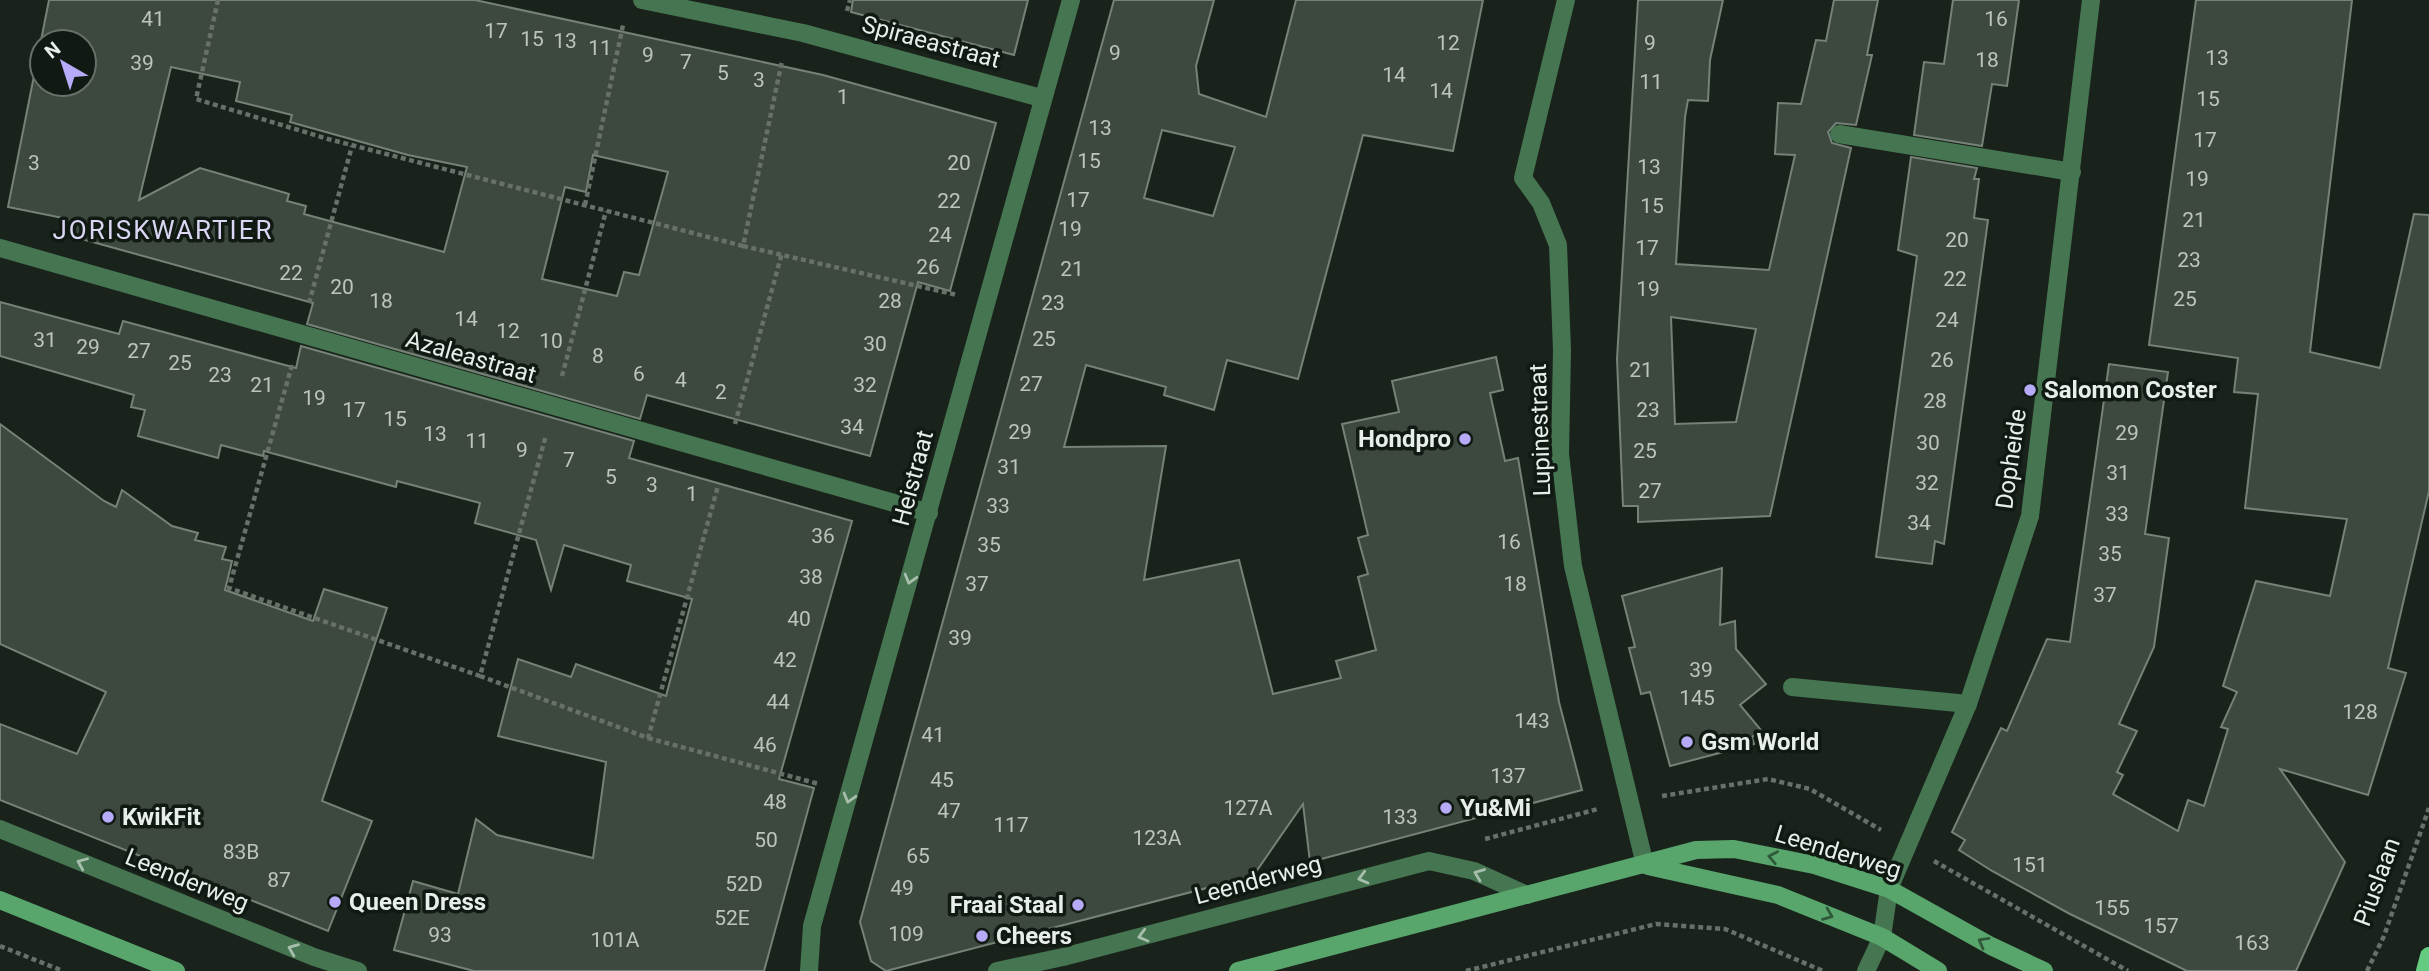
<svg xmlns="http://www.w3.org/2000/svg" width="2429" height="971" font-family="Roboto,sans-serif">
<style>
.building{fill:#3d483f;stroke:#758277;stroke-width:2;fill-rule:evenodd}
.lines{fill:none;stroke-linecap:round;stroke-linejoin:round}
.path{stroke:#677069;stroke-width:4.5;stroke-dasharray:5 3.5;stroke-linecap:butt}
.lane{stroke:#467551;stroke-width:18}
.street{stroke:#467551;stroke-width:18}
.secondary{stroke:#58a66c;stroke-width:18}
.primary{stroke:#64cc80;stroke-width:18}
.oneway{stroke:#a7beac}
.oneway2{stroke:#30593a}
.poi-dot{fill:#b7abf8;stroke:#101a12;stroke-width:2.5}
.labels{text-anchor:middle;stroke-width:7;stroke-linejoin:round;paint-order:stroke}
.number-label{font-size:21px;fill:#bdc4be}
.street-label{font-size:24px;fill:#e8eee9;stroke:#101a12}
.poi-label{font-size:24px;font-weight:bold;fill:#e8eee9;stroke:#101a12;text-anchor:start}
.neighbourhood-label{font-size:26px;letter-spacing:2px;fill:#dad6f4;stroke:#101a12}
</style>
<rect width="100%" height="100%" fill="#19231b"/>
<!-- building -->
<g class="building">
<path d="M49 0H475L823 75 996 123 950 291 918 282 870 456 647 395 640 419 307 324 313 303 60 233 63 218 8 207ZM42 42H84V84H42ZM171 67 240 82 236 101 292 115 290 122 408 155 467 167 444 252 304 214 306 206 287 201 289 194 200 168 139 200ZM593 155 668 172 639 275 624 272 617 296 542 279 565 187 586 192Z"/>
<path d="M853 0H1028L1014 55 851 12Z"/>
<path d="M1114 0H1214L1196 66 1199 94 1266 117 1296 0H1483L1453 151 1363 135 1298 379 1227 360 1214 410 1164 395 1166 387 1086 365 1064 447 1166 446 1144 580 1239 560 1273 694 1341 678 1336 661 1376 650 1358 577 1368 574 1358 538 1368 535 1342 424 1399 412 1392 381 1496 357 1503 390 1490 393 1505 461 1518 458 1559 702 1582 790 1310 862 1303 804 1253 876 886 971 871 961 860 922ZM1162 130 1235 147 1213 216 1144 198Z"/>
<path d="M1638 0H1723L1710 60 1708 101 1688 100 1685 117 1676 264 1769 270 1795 155 1775 154 1778 103 1801 104 1816 40 1826 41 1834 0H1878L1867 55H1872L1856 125 1836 123 1828 132 1832 143 1851 148 1770 516 1638 522V506H1623L1617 359ZM1671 317 1756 329 1736 422 1675 424Z"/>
<path d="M1953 0H2019L2007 86 1992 84 1982 146 1914 135 1924 62 1944 64Z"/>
<path d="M2196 0H2352L2310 352 2380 368 2414 214 2429 215V491L2388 668 2406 673 2368 795 2280 769 2345 862 2296 971H2187L2070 914 1992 871 1959 850 1965 840 1952 832 2001 728 2007 731 2047 639 2070 642 2109 364 2168 372 2145 534 2169 538 2154 647 2119 724 2137 731 2117 772 2123 775 2113 794 2178 831 2188 800 2204 806 2228 729 2221 727 2237 692 2223 686 2256 581 2330 596 2347 519 2245 508 2258 394 2234 392 2238 358 2149 345Z"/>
<path d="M1911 157 1977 168 1974 179H1979L1974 218 1988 220 1944 544 1935 541 1932 564 1876 557 1917 256 1898 250Z"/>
<path d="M0 302 119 334 123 321 296 368 301 346 634 441 629 458 852 521 779 779 814 788 764 971H474L394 950 413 881 458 894 476 819 497 835 593 858 606 762 498 736 518 659 571 677 576 664 666 696 692 599 627 581 631 565 564 545 551 590 536 540 475 523 480 503 397 481 396 487 264 451 263 456 221 445 218 458 138 436 145 410 131 407 134 395 0 356Z"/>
<path d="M0 424 104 501 116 507 122 490 172 526 198 533 195 540 226 547 222 559 232 561 225 590 313 621 324 589 387 608 322 801 372 821 328 931 0 800V724L77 754 106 692 0 644Z"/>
<path d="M1722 568 1720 625 1735 621 1736 649 1766 684 1740 705 1761 730 1752 737 1754 744 1670 766 1650 692 1641 694 1629 648 1635 647 1622 596Z"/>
</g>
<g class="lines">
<!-- path -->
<g class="path">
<path d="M218 0 196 99 328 139 743 246 782 61"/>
<path d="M847 11 850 0"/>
<path d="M585 205 623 25"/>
<path d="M743 246 957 295"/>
<path d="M309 303 352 146"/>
<path d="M292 365 229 588 480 676 546 435"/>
<path d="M562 376 606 211"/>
<path d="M735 424 782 253"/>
<path d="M480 676 648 738 718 486"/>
<path d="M648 738 819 784"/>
<path d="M1662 796 1768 779 1810 789 1881 830"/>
<path d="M1485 839 1598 809"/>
<path d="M1934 861 2128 971"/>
<path d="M0 946 63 971"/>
<path d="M1466 971 1656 924 1725 929 1823 971"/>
<path d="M2367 971 2384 936 2429 808"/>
</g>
<!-- lane -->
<g class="lane">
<path d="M1839 134 2072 172"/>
<path d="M1792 687 1968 704"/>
</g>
<!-- street -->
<g class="street">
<path d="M642 0 803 33 1041 98"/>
<path d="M1566 0 1523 178 1541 203 1558 245 1562 350 1560 454 1573 566 1645 865"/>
<path d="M0 248 929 513"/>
<path d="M0 829 314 957 358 971"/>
<path d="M809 971 812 926 1071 0"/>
<path d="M997 971 1063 957 1429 861 1474 871 1527 895"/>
<path d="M1866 971 1882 937 1889 889 1968 704 2030 516 2091 0"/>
</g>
<!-- secondary -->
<g class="secondary">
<path d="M1648 866 1778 895 1882 937 1938 971"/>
<path d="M0 900 176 971"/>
<path d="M1238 971 1696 850 1734 849 1814 865 1889 889 1991 946 2044 971"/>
</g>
<!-- primary -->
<path class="primary" d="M2425 971 2429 956"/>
</g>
<!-- one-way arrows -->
<defs><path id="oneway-chevron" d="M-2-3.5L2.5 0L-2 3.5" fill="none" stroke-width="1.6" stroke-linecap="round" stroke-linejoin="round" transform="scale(1.75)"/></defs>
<g class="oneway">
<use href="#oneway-chevron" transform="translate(910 579) rotate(106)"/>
<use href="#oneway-chevron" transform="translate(849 798) rotate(106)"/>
<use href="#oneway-chevron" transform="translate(82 863) rotate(-157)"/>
<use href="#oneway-chevron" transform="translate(1479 874) rotate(-159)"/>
<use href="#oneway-chevron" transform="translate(1363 878) rotate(165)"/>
<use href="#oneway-chevron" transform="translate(1143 936) rotate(165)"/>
<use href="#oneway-chevron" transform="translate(293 949) rotate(-158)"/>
</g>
<g class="oneway2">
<use href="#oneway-chevron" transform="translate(1773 857) rotate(-169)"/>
<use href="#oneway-chevron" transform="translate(1828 915) rotate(22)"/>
<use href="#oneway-chevron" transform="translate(1983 942) rotate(-151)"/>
</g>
<!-- markers -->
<g class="poi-dot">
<circle cx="2030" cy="390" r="7"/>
<circle cx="1465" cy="439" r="7"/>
<circle cx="1687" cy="742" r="7"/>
<circle cx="1446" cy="808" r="7"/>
<circle cx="108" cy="817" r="7"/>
<circle cx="335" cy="902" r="7"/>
<circle cx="1078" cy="905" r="7"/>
<circle cx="982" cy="936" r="7"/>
</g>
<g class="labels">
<!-- number labels -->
<g class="number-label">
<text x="153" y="26">41</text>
<text x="1996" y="26">16</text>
<text x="496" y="38">17</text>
<text x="532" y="46">15</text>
<text x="565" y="48">13</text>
<text x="1448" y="50">12</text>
<text x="1650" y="50">9</text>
<text x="600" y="55">11</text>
<text x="1115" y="60">9</text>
<text x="648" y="62">9</text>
<text x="2217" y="65">13</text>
<text x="1987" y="67">18</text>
<text x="686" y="69">7</text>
<text x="142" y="70">39</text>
<text x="723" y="80">5</text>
<text x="1394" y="82">14</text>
<text x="759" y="87">3</text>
<text x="1651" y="89">11</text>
<text x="1441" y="98">14</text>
<text x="843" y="104">1</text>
<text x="2208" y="106">15</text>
<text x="1100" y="135">13</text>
<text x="2205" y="147">17</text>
<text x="1089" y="168">15</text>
<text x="34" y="170">3</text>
<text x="959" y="170">20</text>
<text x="1649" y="174">13</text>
<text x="2197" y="186">19</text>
<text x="1078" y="207">17</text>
<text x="949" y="208">22</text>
<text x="1652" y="213">15</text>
<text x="2194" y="227">21</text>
<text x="1070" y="236">19</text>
<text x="940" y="242">24</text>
<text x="1957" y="247">20</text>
<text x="1647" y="255">17</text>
<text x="2189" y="267">23</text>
<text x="928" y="274">26</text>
<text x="1072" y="276">21</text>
<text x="291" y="280">22</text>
<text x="1955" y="286">22</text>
<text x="342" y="294">20</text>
<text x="1648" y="296">19</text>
<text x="2185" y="306">25</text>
<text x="381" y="308">18</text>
<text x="890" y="308">28</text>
<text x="1053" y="310">23</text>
<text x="466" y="326">14</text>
<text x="1947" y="327">24</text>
<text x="508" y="338">12</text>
<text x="1044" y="346">25</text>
<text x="45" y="347">31</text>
<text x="551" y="348">10</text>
<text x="875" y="351">30</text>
<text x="88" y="354">29</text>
<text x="139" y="358">27</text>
<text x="598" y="363">8</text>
<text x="1942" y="367">26</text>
<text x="180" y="370">25</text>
<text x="1641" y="377">21</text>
<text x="639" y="381">6</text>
<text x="220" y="382">23</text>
<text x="681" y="387">4</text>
<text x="1031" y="391">27</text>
<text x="262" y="392">21</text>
<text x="865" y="392">32</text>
<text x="721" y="399">2</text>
<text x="314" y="405">19</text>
<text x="1935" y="408">28</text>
<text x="354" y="417">17</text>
<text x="1648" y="417">23</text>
<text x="395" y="426">15</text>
<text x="852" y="434">34</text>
<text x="1020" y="439">29</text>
<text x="2127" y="440">29</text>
<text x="435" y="441">13</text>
<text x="477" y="448">11</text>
<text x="1928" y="450">30</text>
<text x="522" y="457">9</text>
<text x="1645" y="458">25</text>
<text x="569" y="467">7</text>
<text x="1009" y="474">31</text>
<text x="2118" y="480">31</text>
<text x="611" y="484">5</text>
<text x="1927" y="490">32</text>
<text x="652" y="492">3</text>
<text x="1650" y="498">27</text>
<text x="692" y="501">1</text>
<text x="998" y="513">33</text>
<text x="2117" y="521">33</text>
<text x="1919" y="530">34</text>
<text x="823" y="543">36</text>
<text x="1509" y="549">16</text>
<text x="989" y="552">35</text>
<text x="2110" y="561">35</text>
<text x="811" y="584">38</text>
<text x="977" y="591">37</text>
<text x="1515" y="591">18</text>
<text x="2105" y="602">37</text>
<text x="799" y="626">40</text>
<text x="960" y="645">39</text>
<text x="785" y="667">42</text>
<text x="1701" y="677">39</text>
<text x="1697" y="705">145</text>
<text x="778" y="709">44</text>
<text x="2360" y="719">128</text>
<text x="1532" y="728">143</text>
<text x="933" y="742">41</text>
<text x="765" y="752">46</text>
<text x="1508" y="783">137</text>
<text x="942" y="787">45</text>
<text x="775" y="809">48</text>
<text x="1248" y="815">127A</text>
<text x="949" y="818">47</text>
<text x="1400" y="824">133</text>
<text x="1011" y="832">117</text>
<text x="1157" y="845">123A</text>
<text x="766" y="847">50</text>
<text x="241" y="859">83B</text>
<text x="918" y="863">65</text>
<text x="2030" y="872">151</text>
<text x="279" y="887">87</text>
<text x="744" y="891">52D</text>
<text x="902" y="895">49</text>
<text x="2112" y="915">155</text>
<text x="732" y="925">52E</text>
<text x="2161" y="933">157</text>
<text x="906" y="941">109</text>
<text x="440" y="942">93</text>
<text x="615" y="947">101A</text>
<text x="2252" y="950">163</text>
</g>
<!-- street labels -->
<g class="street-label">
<text transform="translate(931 42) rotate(15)" y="8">Spiraeastraat</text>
<text transform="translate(471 357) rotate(16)" y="8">Azaleastraat</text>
<text transform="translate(1540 430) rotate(-92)" y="8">Lupinestraat</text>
<text transform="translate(2011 459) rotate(-82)" y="8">Dopheide</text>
<text transform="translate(913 478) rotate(-75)" y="8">Heistraat</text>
<text transform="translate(1838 852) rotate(17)" y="8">Leenderweg</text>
<text transform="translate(187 880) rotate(22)" y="8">Leenderweg</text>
<text transform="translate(1258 880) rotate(-15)" y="8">Leenderweg</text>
<text transform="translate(2377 882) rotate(-70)" y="8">Piuslaan</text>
</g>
<!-- poi labels -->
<g class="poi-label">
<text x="2044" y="398">Salomon Coster</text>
<text x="1451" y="447" text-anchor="end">Hondpro</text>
<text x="1701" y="750">Gsm World</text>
<text x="1460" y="816">Yu&amp;Mi</text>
<text x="122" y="825">KwikFit</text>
<text x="349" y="910">Queen Dress</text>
<text x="1064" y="913" text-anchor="end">Fraai Staal</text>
<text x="996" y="944">Cheers</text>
</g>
<!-- neighbourhood labels -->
<g class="neighbourhood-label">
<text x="163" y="239">JORISKWARTIER</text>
</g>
</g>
<!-- north arrow -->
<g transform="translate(63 63) rotate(321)"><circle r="33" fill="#101a12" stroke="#666f68" stroke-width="2"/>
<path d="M0-5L12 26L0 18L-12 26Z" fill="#b7abf8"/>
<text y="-10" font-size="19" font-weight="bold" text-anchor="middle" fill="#e8eee9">N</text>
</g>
</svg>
